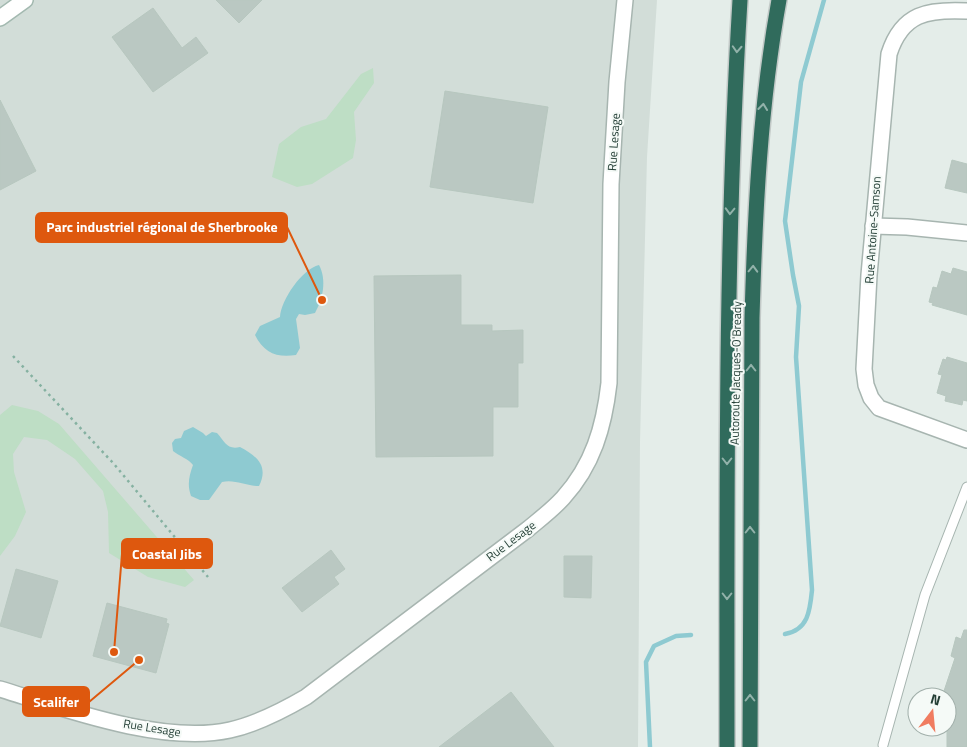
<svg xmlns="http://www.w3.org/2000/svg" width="967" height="747" font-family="'Titillium Web',sans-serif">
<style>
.built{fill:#d2ddd8}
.green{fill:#bedec5}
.water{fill:#8ecad1}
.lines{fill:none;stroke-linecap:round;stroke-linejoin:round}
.stream{stroke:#8ecad1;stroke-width:4.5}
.building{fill:#bac8c2;stroke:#b7c7bf}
.lane-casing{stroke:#a7b5b0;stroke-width:11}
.street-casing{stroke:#a7b5b0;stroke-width:18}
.secondary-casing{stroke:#a3b9b0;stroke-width:18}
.highway-casing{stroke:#c2c9c7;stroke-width:18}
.path{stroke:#85b1a1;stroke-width:2.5;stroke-dasharray:2.5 4;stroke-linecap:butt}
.lane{stroke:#fff;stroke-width:9}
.street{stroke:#fff;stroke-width:15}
.secondary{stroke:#fff;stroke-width:15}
.highway{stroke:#306b5c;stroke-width:15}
.oneway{stroke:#92b2aa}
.labels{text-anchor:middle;stroke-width:4;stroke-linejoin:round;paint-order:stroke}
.street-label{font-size:12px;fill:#243f36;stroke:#f5faf7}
.leader{fill:none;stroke:#de580e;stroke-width:2}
.callout-dot{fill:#de580e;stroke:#f5faf7;stroke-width:2}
.callout{fill:#de580e;stroke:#de580e;stroke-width:2}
.callout-label{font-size:14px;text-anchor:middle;font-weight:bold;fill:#fff}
</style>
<rect width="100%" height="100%" fill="#e4ede9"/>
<!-- built -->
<path class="built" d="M0 0H657L647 157 640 442 638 747H0Z"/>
<!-- green -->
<g class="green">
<path d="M373 68 374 83 354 112 356 140 353 158 312 184 297 187 272 177 279 144 301 127 326 119 361 74Z"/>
<path d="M12 405 38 411 59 424 194 580 185 587 148 577 109 553 108 512 103 491 75 459 47 440 24 437 13 454 14 472 26 512 15 536 0 556V415Z"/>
</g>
<!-- water -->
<g class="water">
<path d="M319 265C327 280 323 299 315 313L305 315 299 314 296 319 300 348 296 355C277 358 264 353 255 335L260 326 280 317C281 300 302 269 319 265Z"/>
<path d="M193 427 203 433 206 436 212 432 217 433C225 442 227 450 240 447 257 456 269 466 259 486 245 486 235 479 222 482L209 500H200L191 496C187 485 189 476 193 465 189 459 179 456 173 451L172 443 175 439 181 438 184 431Z"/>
</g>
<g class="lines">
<!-- stream -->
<g class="stream">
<path d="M785 634C808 630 810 611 812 590L796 357 799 306 793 275 785 221 801 82 824 0"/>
<path d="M650 747 646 662 654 646 676 636 691 635"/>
</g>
</g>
<!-- building -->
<g class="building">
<path d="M216 0H262L239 23Z"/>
<path d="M153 8 182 48 196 37 208 53 153 92 112 37Z"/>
<path d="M445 91 548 107 533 203 430 187Z"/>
<path d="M0 100 36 171 0 190Z"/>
<path d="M952 160 967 164V193L945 188Z"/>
<path d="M953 268 967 272V315L932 305 933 303 929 302 933 287 937 288 942 271 951 274Z"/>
<path d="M461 275V325H492V331L523 330V363H518V407H493V456L376 457 374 276Z"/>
<path d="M947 357 967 363V401L963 400 962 405 945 401 946 396 937 393 942 375 938 374 943 359 946 360Z"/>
<path d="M331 550 345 569 334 577 339 584 302 612 282 588Z"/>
<path d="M564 556H592L591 598 564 597Z"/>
<path d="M16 569 58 581 41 638 0 626Z"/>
<path d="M107 603 167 619 166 623 169 624 156 673 93 656Z"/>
<path d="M964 630H967V747H947V697H942L955 658 951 656 956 637 961 639Z"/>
<path d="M511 692 554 747H439Z"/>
</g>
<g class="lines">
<defs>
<path id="lane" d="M883 745 925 595 967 487"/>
<g id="street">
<path d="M967 11C928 9 902 13 889 54L869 275 864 369 866 385 871 398 879 408 967 440"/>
<path d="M873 226 907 227 967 233"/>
<path d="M0 689C65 709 163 745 230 730 257 724 282 711 306 697L528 529C540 519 552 510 563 498 593 465 604 427 609 383L611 184 617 82 625 0"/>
</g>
<path id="secondary" d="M0 18 25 0"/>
<g id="highway">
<path d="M727 747C727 498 725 249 740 0"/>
<path d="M750 747 752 318C755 211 760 105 779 0"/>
</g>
</defs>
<!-- lane casing -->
<use href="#lane" class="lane-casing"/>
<!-- street casing -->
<use href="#street" class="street-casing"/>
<!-- secondary casing -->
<use href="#secondary" class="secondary-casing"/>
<!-- highway casing -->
<use href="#highway" class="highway-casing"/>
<!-- path -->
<path class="path" d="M13 356 114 464 208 577"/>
<!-- lane -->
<use href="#lane" class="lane"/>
<!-- street -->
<use href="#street" class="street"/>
<!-- secondary -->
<use href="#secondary" class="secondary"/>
<!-- highway -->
<use href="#highway" class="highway"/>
</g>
<!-- one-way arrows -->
<defs><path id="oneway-chevron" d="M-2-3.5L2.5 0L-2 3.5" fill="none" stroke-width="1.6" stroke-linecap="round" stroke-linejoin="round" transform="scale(1.25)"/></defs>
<g class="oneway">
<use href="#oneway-chevron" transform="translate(737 49) rotate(93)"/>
<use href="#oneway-chevron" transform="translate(763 107) rotate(-84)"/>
<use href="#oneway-chevron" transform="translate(730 211) rotate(92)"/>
<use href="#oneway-chevron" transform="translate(753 269) rotate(-88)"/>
<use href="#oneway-chevron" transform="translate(751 368) rotate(-90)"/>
<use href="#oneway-chevron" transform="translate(727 461) rotate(90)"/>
<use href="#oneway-chevron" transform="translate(750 530) rotate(-90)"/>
<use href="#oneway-chevron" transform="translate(727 596) rotate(90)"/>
<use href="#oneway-chevron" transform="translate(750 698) rotate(-90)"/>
</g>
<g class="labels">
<!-- street labels -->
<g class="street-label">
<text transform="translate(614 142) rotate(-86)" y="4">Rue Lesage</text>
<text transform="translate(873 230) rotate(-86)" y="4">Rue Antoine-Samson</text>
<text transform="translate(736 373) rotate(-89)" y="4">Autoroute Jacques-O'Bready</text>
<text transform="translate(511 541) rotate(-37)" y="4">Rue Lesage</text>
<text transform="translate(152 728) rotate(9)" y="4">Rue Lesage</text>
</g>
</g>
<!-- callouts -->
<path class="leader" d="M322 300L287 227M114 652L122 554M139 660L89 702"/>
<g class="callout-dot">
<circle cx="322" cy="300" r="5"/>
<circle cx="114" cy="652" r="5"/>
<circle cx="139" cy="660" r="5"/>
</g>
<g class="callout">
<rect x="36" y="213" width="251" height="29" rx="5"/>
<rect x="122" y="539" width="90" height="29" rx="5"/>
<rect x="23" y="687" width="66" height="29" rx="5"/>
</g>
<g class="callout-label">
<text x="162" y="232">Parc industriel régional de Sherbrooke</text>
<text x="167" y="559">Coastal Jibs</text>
<text x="56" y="707">Scalifer</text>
</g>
<!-- north arrow -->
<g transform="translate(932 712) rotate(16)"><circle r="24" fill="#f5faf7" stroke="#a1afaa"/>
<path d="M0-4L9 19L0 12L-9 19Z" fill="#f07c60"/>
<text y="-8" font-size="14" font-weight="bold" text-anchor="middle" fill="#243f36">N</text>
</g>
</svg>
